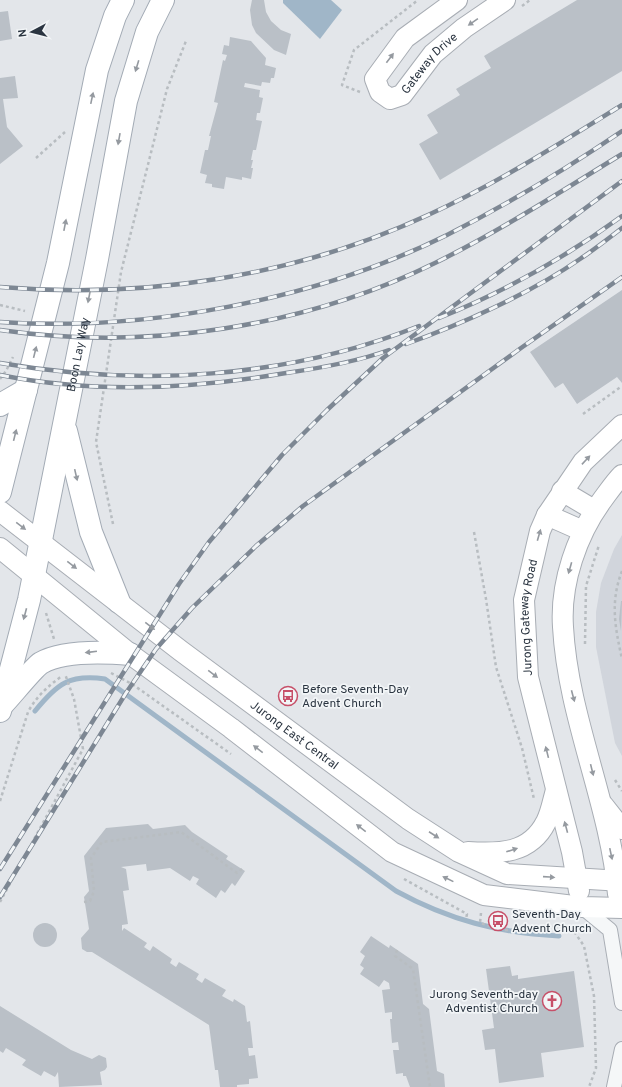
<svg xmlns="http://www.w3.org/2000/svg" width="622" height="1087" font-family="Overpass,sans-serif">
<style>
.built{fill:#d1d5dc}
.water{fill:#a0b6c8}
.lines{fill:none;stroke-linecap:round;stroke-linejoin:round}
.stream{stroke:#a0b6c8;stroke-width:5}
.building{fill:#bac0c7}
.street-casing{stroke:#a8adb4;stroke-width:16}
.secondary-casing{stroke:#a8adb4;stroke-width:22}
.primary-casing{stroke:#a3abb5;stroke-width:24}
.path{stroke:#b8bdc1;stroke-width:2.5;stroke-dasharray:3 3;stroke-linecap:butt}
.street{stroke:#f5f7f8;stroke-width:14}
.secondary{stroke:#fff;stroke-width:20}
.primary{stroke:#fff;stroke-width:22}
.rail-casing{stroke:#7d8793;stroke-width:4.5}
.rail{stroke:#f2f5f7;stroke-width:3;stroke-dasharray:9;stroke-linecap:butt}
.oneway{fill:#959aa0}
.labels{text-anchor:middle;stroke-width:3.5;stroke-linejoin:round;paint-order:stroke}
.street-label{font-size:12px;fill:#2b3541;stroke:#f2f5f7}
.poi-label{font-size:12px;fill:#2b3541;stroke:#f2f5f7;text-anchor:start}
</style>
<rect width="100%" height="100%" fill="#e3e6ea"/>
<!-- built -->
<path class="built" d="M622 535V756L615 743 596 647V612L601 583 614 549Z"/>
<!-- water -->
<path class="water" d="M283 0H331L342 10 320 39 283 3Z"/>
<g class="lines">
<!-- stream -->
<path class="stream" d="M35 711C57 684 69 674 105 679L396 891C449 920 499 933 559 936"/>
</g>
<!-- building -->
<g class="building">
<path d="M252 0H264L266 12 271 21 281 30 291 34 286 55 274 50 256 33 252 25 250 10Z"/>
<path d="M577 0H622V71L440 180 419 144 438 133 427 115 460 95 456 89 491 68 484 56Z"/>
<path d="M8 11 12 39 0 41V12Z"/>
<path d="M230 37 251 41 266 58 265 65 276 68 274 78H271L270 83 262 82 261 86 245 83 244 87 260 90 259 97 263 98 260 113H257L256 120 262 121 256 150H253L251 160H253L251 168H253L251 179 242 177V180L226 177 224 189 212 187V184L205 183 207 175 200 173 205 150H208L211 136H209L218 103 214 102 223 60 225 61 227 55 222 54 224 45 229 46Z"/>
<path d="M15 76 18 98 3 99 7 127 23 146 0 164V78Z"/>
<path d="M622 290V383L617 377 577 404 563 383 555 388 530 352Z"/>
<path d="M621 601H622L621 631 619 619Z"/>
<path d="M148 824 153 829 185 825 192 832 228 856 226 859 245 871 235 886 232 883 225 893 221 890 216 898 196 884 199 879 193 876 190 881 170 868 147 871 146 864 121 867 126 869 129 890 123 891 128 924 122 925V931L124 928 147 943 144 947 150 951 153 946 172 959 170 963 176 967 179 962 199 974 196 979 202 983 205 978 226 990 222 996 233 1002 234 999 245 1006 247 1022 250 1021 253 1048H248L249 1056 255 1055 258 1078 249 1079V1084L237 1085V1087H220L218 1070H215L209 1025 92 952H87L82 949 81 938 89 929 84 897 89 891 84 856 106 828Z"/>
<circle cx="45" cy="935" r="12"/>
<path d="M371 936 389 948 390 945 418 964 423 1004 429 1009 437 1071 444 1074 445 1087H410L406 1076H403V1073L396 1074 393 1050H399L398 1042 392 1043 390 1019H392V1012L385 1013 382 990 390 989 389 983 384 980 379 987 360 974 364 968 360 965 365 956 360 952Z"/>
<path d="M510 966 512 976 518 975V979L574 971 584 1047 541 1053 544 1077 499 1083 495 1049 485 1050 482 1030 494 1028 486 969Z"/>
<path d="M0 1006 71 1050 92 1059 99 1055 106 1058 107 1067 105 1070 100 1072 102 1085 59 1087 58 1072 55 1077 44 1071 41 1076 22 1065 26 1060 6 1048 3 1053 0 1051Z"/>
</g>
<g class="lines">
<defs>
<g id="street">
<path d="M582 907 610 930 622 1003"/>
<path d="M614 1087 622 1049"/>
</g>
<g id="secondary">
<path id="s1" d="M457 0 405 38 375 79 380 92 390 99 402 95 433 54 464 28 505 0"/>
<path d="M562 491 594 510"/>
<path id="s2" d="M0 511 181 651 408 819 459 852 507 874 622 881"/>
<path d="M547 515 583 531"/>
<path d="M0 548 130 654 231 728 392 852 484 895 582 907 622 908"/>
<path d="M603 805 622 829"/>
<path d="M468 852C499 854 530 854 546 822 551 813 553 800 556 790"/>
<path id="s3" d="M579 891 572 852 528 677 524 600 540 531 547 515 583 462 622 425"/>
<path d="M618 894C610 803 568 718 563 627 560 583 577 534 603 499 609 491 615 482 622 475"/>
</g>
<g id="primary">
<path d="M0 405 26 390"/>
<path d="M66 431 91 532 119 602"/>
<path d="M0 492 58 263 97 70 115 16 123 0"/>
<path d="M3 704C11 696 33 668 41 663 63 650 105 652 130 654"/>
<path id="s4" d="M0 711 29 600 97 259 126 101 147 32 163 0"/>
</g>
</defs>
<!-- street casing -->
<use href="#street" class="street-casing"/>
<!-- secondary casing -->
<use href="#secondary" class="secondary-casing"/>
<!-- primary casing -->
<use href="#primary" class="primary-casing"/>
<!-- path -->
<g class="path">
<path d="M522 6 530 0"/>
<path d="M360 92 342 85 354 50 418 0"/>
<path d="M36 158 65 132"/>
<path d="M0 305 25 311"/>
<path d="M0 379 6 371 13 357"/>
<path d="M583 414 622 386"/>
<path d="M113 524 96 442 121 272 167 89 186 41"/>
<path d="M474 532 486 599 496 667 522 748 534 799"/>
<path d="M622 571C610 602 615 627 622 659"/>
<path d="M46 613 54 639"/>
<path d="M585 644 586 586 599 545"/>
<path d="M111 673 132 684 231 754"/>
<path d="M615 780 622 791"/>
<path d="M0 801 28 712C36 697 48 686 62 676"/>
<path d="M404 879 467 914 466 919"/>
<path d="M0 902 83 749 74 699 65 674"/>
<path d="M84 902 90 901 94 891 91 858 102 842 181 832 237 873 242 869"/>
<path d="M481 913 480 923 505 930H543L559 925 573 930 584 946 594 996 596 1068 589 1087"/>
<path d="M397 950 395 956 413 969 430 1087"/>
</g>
<!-- street -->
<use href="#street" class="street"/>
<!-- secondary -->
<use href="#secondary" class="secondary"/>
<!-- primary -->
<use href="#primary" class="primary"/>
<defs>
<g id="rail">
<path d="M0 287C146 299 294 277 428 215 496 184 559 144 622 105"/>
<path d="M439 318C504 292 566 257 622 216"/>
<path d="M0 322C146 332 316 300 447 235 508 204 566 169 622 131"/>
<path d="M0 330C145 351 303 328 435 263 500 231 560 192 622 154"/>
<path d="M406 344C462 324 531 293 580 259 595 249 608 239 622 228"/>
<path d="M0 363C140 387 286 379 419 326"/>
<path d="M0 375C94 394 192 389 286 373 321 368 356 362 389 350"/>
<path d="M0 869 179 584 209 542 282 455 327 410 383 358 622 181"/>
<path d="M0 897 126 693 156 649 192 608 256 546 303 506 521 348 622 277"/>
</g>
</defs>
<!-- rail casing -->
<use href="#rail" class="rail-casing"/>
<!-- rail -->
<use href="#rail" class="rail"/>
</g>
<!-- one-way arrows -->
<defs><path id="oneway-solid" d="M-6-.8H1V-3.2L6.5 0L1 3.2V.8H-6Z"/></defs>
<g class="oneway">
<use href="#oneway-solid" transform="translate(473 22) rotate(145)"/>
<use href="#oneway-solid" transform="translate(390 58) rotate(-53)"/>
<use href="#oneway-solid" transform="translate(137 66) rotate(107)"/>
<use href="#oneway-solid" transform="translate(92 98) rotate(-78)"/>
<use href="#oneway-solid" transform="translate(119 139) rotate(100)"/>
<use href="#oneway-solid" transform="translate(65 225) rotate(-79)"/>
<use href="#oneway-solid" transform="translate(89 297) rotate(101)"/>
<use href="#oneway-solid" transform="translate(35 352) rotate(-76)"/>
<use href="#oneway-solid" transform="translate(15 435) rotate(-76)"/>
<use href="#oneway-solid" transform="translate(586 460) rotate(-47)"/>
<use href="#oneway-solid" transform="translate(76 475) rotate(77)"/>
<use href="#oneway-solid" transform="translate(21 526) rotate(37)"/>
<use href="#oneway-solid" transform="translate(539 535) rotate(-74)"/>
<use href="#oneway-solid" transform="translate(72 565) rotate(38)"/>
<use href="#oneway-solid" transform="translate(570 568) rotate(106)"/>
<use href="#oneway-solid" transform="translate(25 614) rotate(105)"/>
<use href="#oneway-solid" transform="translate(150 626) rotate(38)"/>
<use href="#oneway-solid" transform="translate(91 652) rotate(173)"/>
<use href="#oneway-solid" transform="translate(213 674) rotate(37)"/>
<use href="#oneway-solid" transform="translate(573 696) rotate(75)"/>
<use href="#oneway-solid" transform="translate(258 749) rotate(-142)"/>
<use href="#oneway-solid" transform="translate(547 752) rotate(-104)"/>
<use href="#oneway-solid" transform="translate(592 770) rotate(76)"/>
<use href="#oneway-solid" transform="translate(566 827) rotate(-105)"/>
<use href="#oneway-solid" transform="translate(361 828) rotate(-142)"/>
<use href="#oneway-solid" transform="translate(434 835) rotate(33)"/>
<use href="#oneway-solid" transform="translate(512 850) rotate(-18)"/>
<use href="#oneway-solid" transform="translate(611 854) rotate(78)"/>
<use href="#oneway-solid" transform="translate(549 877) rotate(4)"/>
<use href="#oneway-solid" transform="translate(448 879) rotate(-154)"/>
</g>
<!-- icons -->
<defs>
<symbol id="bus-ring" viewBox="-11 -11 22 22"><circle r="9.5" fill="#f2f5f7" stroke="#c75069" stroke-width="1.5"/><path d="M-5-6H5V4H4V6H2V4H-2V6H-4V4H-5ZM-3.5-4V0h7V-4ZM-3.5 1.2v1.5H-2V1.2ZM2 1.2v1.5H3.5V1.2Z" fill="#c75069"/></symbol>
<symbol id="church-ring" viewBox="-11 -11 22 22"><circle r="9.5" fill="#f2f5f7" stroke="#c75069" stroke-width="1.5"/><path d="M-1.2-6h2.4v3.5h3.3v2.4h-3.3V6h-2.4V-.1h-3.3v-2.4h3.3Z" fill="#c75069"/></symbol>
</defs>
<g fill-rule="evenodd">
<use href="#bus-ring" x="277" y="685" width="22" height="22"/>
<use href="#bus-ring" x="487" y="910" width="22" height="22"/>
<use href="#church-ring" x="541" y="990" width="22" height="22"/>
</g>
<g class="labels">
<!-- street labels -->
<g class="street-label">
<text dy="4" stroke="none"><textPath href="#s1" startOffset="196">Gateway Drive</textPath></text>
<text dy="4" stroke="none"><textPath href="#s4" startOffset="365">Boon Lay Way</textPath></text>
<text dy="4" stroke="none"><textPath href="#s3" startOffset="280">Jurong Gateway Road</textPath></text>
<text dy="4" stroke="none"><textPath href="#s2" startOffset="370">Jurong East Central</textPath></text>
</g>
<!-- poi labels -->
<g class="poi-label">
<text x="302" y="693">Before Seventh-Day<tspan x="302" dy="14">Advent Church</tspan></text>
<text x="512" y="918">Seventh-Day<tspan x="512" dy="14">Advent Church</tspan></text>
<text x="538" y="998" text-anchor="end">Jurong Seventh-day<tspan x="538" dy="14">Adventist Church</tspan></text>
</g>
</g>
<!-- north arrow -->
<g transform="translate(32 32) rotate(263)" stroke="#f2f5f7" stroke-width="3" paint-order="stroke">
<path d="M0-3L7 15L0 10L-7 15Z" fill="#2b3541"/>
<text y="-6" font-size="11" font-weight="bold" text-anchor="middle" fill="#2b3541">N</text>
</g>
</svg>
